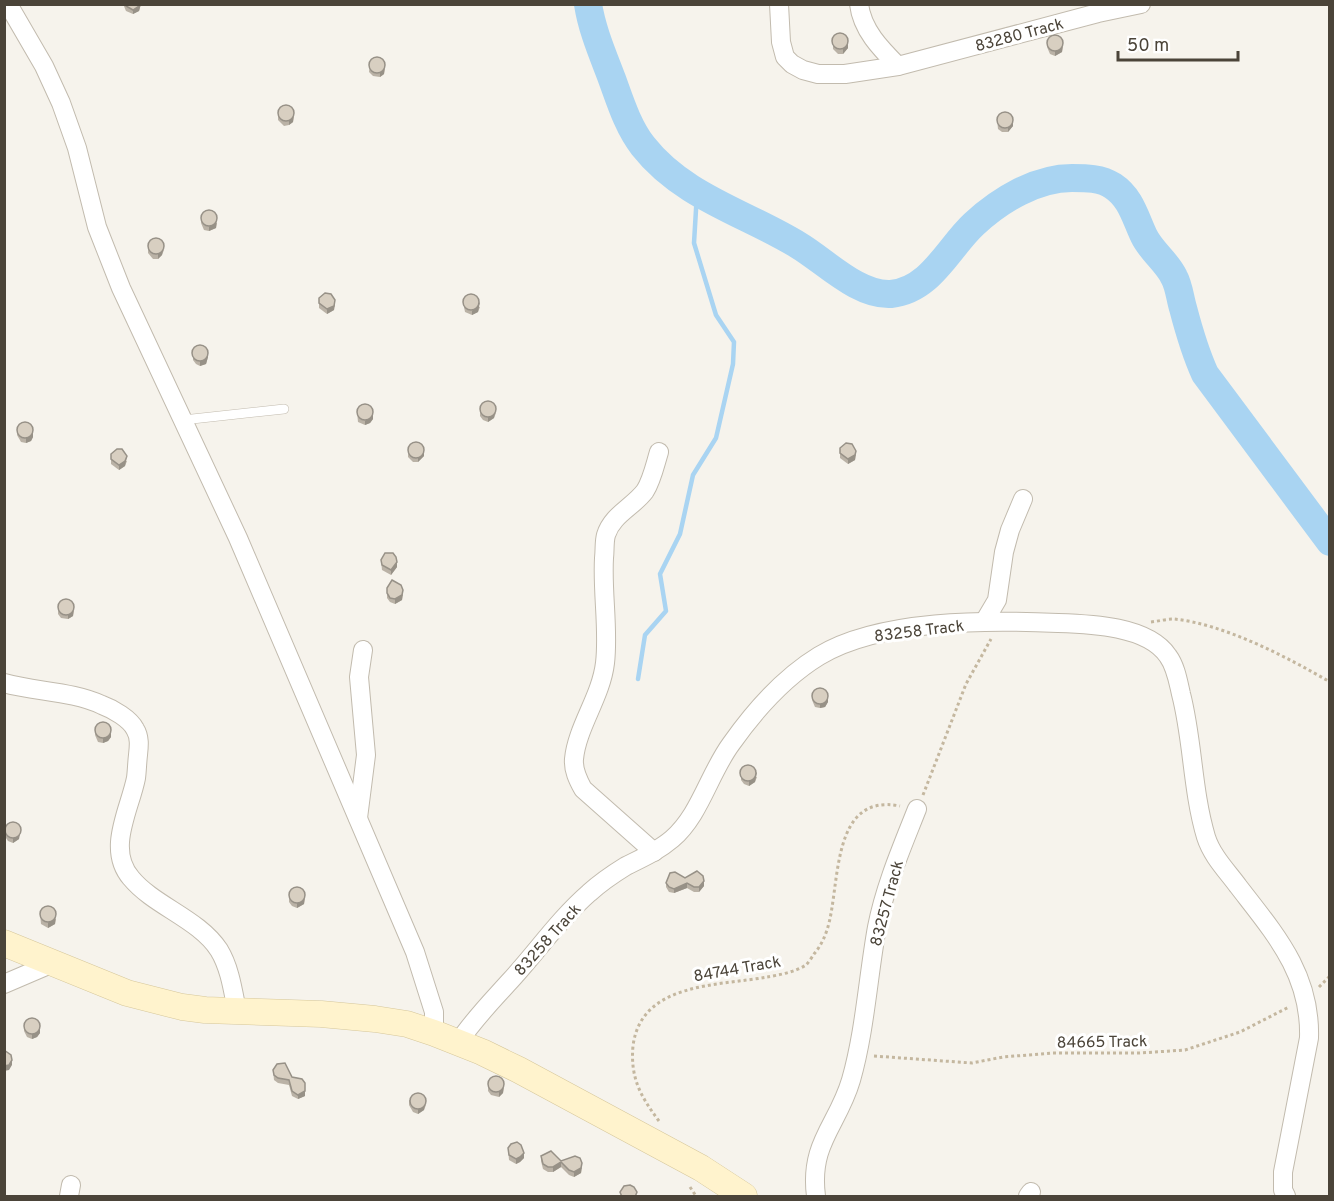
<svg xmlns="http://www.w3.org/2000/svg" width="1334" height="1201" font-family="Overpass,sans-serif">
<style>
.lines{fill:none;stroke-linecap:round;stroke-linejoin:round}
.stream{stroke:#a9d4f2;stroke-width:4.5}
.river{stroke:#a9d4f2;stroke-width:28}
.lane-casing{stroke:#c2bbae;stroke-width:10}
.street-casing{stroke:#c2bbae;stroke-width:20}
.secondary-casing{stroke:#d6c79b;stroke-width:27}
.path{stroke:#c4b79f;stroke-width:3;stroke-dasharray:3 3;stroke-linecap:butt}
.lane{stroke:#fff;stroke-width:9}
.street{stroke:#fff;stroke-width:18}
.secondary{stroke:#fff3cd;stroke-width:26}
.wall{fill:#bab2a6}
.shaded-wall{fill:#979187}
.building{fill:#d8cfc1;stroke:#979187;stroke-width:1.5}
.labels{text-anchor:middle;stroke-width:6;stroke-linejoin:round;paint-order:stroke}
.street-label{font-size:16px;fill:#4b4439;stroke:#fff}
</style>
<rect width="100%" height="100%" fill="#f6f3ec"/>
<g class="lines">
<!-- stream -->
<path class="stream" d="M638 679 645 635 666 611 660 574 680 534 693 475 716 438 733 364 734 342 716 315 694 243 697 193"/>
<!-- river -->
<path class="river" d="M588 4C592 30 603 55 612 79 620 101 628 127 643 146 683 197 746 213 798 245 825 261 858 296 891 294 931 290 948 248 974 224 1000 200 1036 178 1072 178 1086 178 1101 178 1113 186 1131 198 1135 217 1144 236 1151 251 1167 262 1174 277 1179 286 1180 298 1183 308 1189 331 1195 352 1205 374L1330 542"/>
<defs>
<path id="lane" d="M183 420 284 409"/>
<g id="street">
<path d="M8 4 44 66 61 103 77 148 97 227 121 288 238 538 415 952 434 1012V1033"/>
<path d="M779 4 781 42 785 57 792 64 803 70 818 74H845L898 66 1098 13 1141 4"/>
<path d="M859 4C862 30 881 49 898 66"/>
<path d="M984 622 997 600 1004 552 1010 530 1023 499"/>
<path d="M4 683C36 692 72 691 102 705 113 709 130 719 135 729 140 737 139 746 138 755 137 763 137 771 136 778 130 809 106 849 131 878 154 906 199 919 219 950 230 968 233 991 237 1011"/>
<path d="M358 818 366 755 359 677 363 650"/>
<path d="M654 852 583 789C578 780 573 770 574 759 577 727 601 697 605 663 609 630 602 593 604 558 605 550 604 542 606 535 612 515 633 507 645 491 652 480 655 465 659 452"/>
<path d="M4 984 53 963"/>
<path d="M458 1043C473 1020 491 1002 509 982 536 953 559 919 589 893 600 883 613 874 626 866 642 858 658 851 672 839 700 815 709 774 731 744 755 710 783 678 819 656 880 619 988 620 1058 623 1091 624 1148 626 1168 656 1176 667 1178 681 1181 694 1193 740 1192 790 1206 837 1212 856 1227 871 1238 886 1275 934 1311 974 1309 1038L1283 1172V1190L1286 1196"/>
<path d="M69 1196 71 1185"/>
<path d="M816 1196C809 1143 838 1125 851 1080 865 1031 868 977 877 927 885 886 902 847 917 809"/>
<path d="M1028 1196 1031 1192"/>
</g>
<path id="secondary" d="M4 943 127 993 182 1007 205 1010 321 1014 375 1019 407 1024 434 1033 482 1052 519 1070 701 1168 744 1196"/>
</defs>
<!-- lane casing -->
<use href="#lane" class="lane-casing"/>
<!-- street casing -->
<use href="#street" class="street-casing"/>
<!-- secondary casing -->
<use href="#secondary" class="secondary-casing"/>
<!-- path -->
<g class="path">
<path d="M1151 622C1159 621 1167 619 1174 619 1224 624 1287 657 1330 682"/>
<path d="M923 795 966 684 991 639"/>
<path d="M1319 987 1330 976"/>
<path d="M874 1056 972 1063 1003 1057 1053 1053H1140L1185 1050 1240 1032 1289 1007"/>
<path d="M659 1121C641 1097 630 1078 633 1046 641 982 718 986 767 977 779 975 795 972 806 965 809 962 812 957 814 954 820 947 824 939 827 930 841 888 829 792 900 806"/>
<path d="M690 1187 696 1196"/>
</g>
<!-- lane -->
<use href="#lane" class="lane"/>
<!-- street -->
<use href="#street" class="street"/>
<!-- secondary -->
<use href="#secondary" class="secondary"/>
</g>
<!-- wall -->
<g class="wall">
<path d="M123 4H141L139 11 133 14 126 11Z"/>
<path d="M833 39 848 48 843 54H838L833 49Z"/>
<path d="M1047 42 1063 47 1062 52 1055 56 1050 54 1047 47Z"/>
<path d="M370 62 385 69 384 74 380 77 373 76 369 72Z"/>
<path d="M278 115 294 117 293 122 289 125 284 126 278 120Z"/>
<path d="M997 119 1013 126 1008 132H1002L998 129Z"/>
<path d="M201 218 217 223 216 228 209 231 204 230 201 223Z"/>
<path d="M148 248 164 250 162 255 158 259H153L148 253Z"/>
<path d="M319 298 335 305 334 310 327 314 319 308Z"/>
<path d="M463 302 480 307 478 312 472 315 465 312Z"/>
<path d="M193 355 208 357 206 364 200 366 196 364 193 360Z"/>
<path d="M480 406 496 413 494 418 488 422 483 420 480 416Z"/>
<path d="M357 412 373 419 370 423 365 425 358 422Z"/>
<path d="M17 430 33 437 31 441 26 443 21 442 17 435Z"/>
<path d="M408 447 424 456 418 462H413L408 457Z"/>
<path d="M840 448 856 455 855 460 848 464 840 458Z"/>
<path d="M111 454 127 461 125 466 119 470 111 464Z"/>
<path d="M381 560 397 567 391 575 382 570Z"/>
<path d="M387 588 403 595 402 600 395 604 390 602 387 598Z"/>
<path d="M58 609 74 611 73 616 68 619 61 618 58 614Z"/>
<path d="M812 695 828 702 825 707 820 708 815 707 812 700Z"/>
<path d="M95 730 111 737 108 741 103 743 98 742 95 735Z"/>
<path d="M741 770 757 777 755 782 749 786 744 784 741 780Z"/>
<path d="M4 829 20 834 19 839 13 843 8 841 4 835Z"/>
<path d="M685 878 704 886 699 892H694L687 888 674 893 669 892 666 887V883Z"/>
<path d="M289 892 305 899 304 904 297 908 292 906 289 902Z"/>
<path d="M40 914 56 919 55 924 48 928 41 924Z"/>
<path d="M24 1026 40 1033 37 1037 32 1039 27 1037 24 1031Z"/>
<path d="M273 1070 292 1077 305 1083V1096L298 1099 292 1096 289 1085 278 1083 274 1080Z"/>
<path d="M488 1081 504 1088 503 1093 499 1097 491 1095 488 1091Z"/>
<path d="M409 1100 426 1105 424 1110 418 1114 413 1112 409 1105Z"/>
<path d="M508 1148 524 1158 520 1162 516 1164 509 1160Z"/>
<path d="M541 1156 561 1161 582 1168 581 1173 574 1177 569 1175 561 1167 553 1172H548L543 1169 541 1161Z"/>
</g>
<!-- shaded-wall -->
<g class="shaded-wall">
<path d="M140 4H141L139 11 133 14V10Z"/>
<path d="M1063 42 1062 52 1055 56V51Z"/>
<path d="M848 43V48L843 54V49Z"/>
<path d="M385 64 384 74 380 77V72Z"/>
<path d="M294 112 293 122 289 125V121Z"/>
<path d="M1013 122V126L1008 132V127Z"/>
<path d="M217 218 216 228 209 231V227Z"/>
<path d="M164 245 162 255 158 259V254Z"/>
<path d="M335 300 334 310 327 314V309Z"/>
<path d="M480 302 478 312 472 315V311Z"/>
<path d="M208 352V357L206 364 200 366V361Z"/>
<path d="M496 408 494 418 488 422V417Z"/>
<path d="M373 414V419L370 423 365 425V421Z"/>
<path d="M33 432V437L31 441 26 443V438Z"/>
<path d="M856 451 855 460 848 464V459Z"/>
<path d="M424 452V456L418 462V457Z"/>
<path d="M127 456 125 466 119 470V465Z"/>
<path d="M397 562V567L391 575V570Z"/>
<path d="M403 590 402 600 395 604V599Z"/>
<path d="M74 606 73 616 68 619V615Z"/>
<path d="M828 697V702L825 707 820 708V704Z"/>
<path d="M111 732V737L108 741 103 743V738Z"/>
<path d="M757 772 755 782 749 786V781Z"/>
<path d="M20 829 19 839 13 843V838Z"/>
<path d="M704 881V886L699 892V887Z"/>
<path d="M687 883V888L674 893V889Z"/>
<path d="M305 894 304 904 297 908V903Z"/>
<path d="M56 914 55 924 48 928V923Z"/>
<path d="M40 1028V1033L37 1037 32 1039V1034Z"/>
<path d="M12 1060V1065L9 1070 4 1071V1066Z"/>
<path d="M504 1083 503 1093 499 1097V1092Z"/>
<path d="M305 1091V1096L298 1099V1095Z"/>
<path d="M426 1100 424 1110 418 1114V1109Z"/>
<path d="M524 1153V1158L520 1162 516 1164V1159Z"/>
<path d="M561 1162V1167L553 1172V1167Z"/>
<path d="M582 1163 581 1173 574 1177V1172Z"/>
</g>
<!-- building -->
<g class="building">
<path d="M125 4H140L139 6 133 10 126 6Z"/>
<circle cx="840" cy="41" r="8"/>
<circle cx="1055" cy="43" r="8"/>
<circle cx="377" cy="65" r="8"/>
<circle cx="286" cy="113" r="8"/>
<circle cx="1005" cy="120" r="8"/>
<circle cx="209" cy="218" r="8"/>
<circle cx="156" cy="246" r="8"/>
<path d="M325 293 331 294 335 300 334 306 327 309 319 303V298Z"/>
<circle cx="471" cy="302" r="8"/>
<circle cx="200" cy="353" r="8"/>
<circle cx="488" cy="409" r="8"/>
<circle cx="365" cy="412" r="8"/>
<circle cx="25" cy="430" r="8"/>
<circle cx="416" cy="450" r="8"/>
<path d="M846 443 852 444 856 451 855 455 848 459 840 453V448Z"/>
<path d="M117 449H122L127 456 125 461 119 465 111 459V454Z"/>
<path d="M385 553H393L396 557 397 562 391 570 382 565 381 560Z"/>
<path d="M392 580 401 585 403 590 402 595 395 599 390 598 387 593V588Z"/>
<circle cx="66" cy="607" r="8"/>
<circle cx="820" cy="696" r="8"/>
<circle cx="103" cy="730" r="8"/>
<circle cx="748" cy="773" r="8"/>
<circle cx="13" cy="830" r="8"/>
<path d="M697 871 703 876 704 881 699 887H694L687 883 674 889 669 887 666 883 670 873 675 872 685 878Z"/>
<circle cx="297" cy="895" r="8"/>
<circle cx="48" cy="914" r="8"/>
<circle cx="32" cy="1026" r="8"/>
<path d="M4 1050 11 1055 12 1060 9 1065 4 1066Z"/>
<path d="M285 1063 292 1077 302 1079 305 1083V1091L298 1095 292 1091 289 1080 278 1078 274 1075 273 1070 277 1064Z"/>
<circle cx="496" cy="1084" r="8"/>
<circle cx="418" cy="1101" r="8"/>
<path d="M517 1142 521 1145 524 1153 520 1157 516 1159 509 1155 508 1148 511 1144Z"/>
<path d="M551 1151 561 1161 575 1156 580 1158 582 1163 581 1168 574 1172 569 1170 561 1162 553 1167H548L543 1164 541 1156Z"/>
<path d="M630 1185 634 1187 637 1192 635 1197H622L620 1192 624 1186Z"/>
</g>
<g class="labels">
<!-- street labels -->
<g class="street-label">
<text transform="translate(1019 34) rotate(-15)" y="6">83280 Track</text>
<text transform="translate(919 630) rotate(-7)" y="6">83258 Track</text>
<text transform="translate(886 903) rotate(-75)" y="6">83257 Track</text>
<text transform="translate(547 939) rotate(-48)" y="6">83258 Track</text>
<text transform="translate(737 968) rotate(-10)" y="6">84744 Track</text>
<text transform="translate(1102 1041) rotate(-1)" y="6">84665 Track</text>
</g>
</g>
<!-- border -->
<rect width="1334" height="1201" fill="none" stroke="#4b4439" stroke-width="12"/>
<!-- scale -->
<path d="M1118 51v9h120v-9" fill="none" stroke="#4b4439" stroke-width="3"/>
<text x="1127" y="51" font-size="18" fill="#4b4439" stroke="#ffffff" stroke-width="4.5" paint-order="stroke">50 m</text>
</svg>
